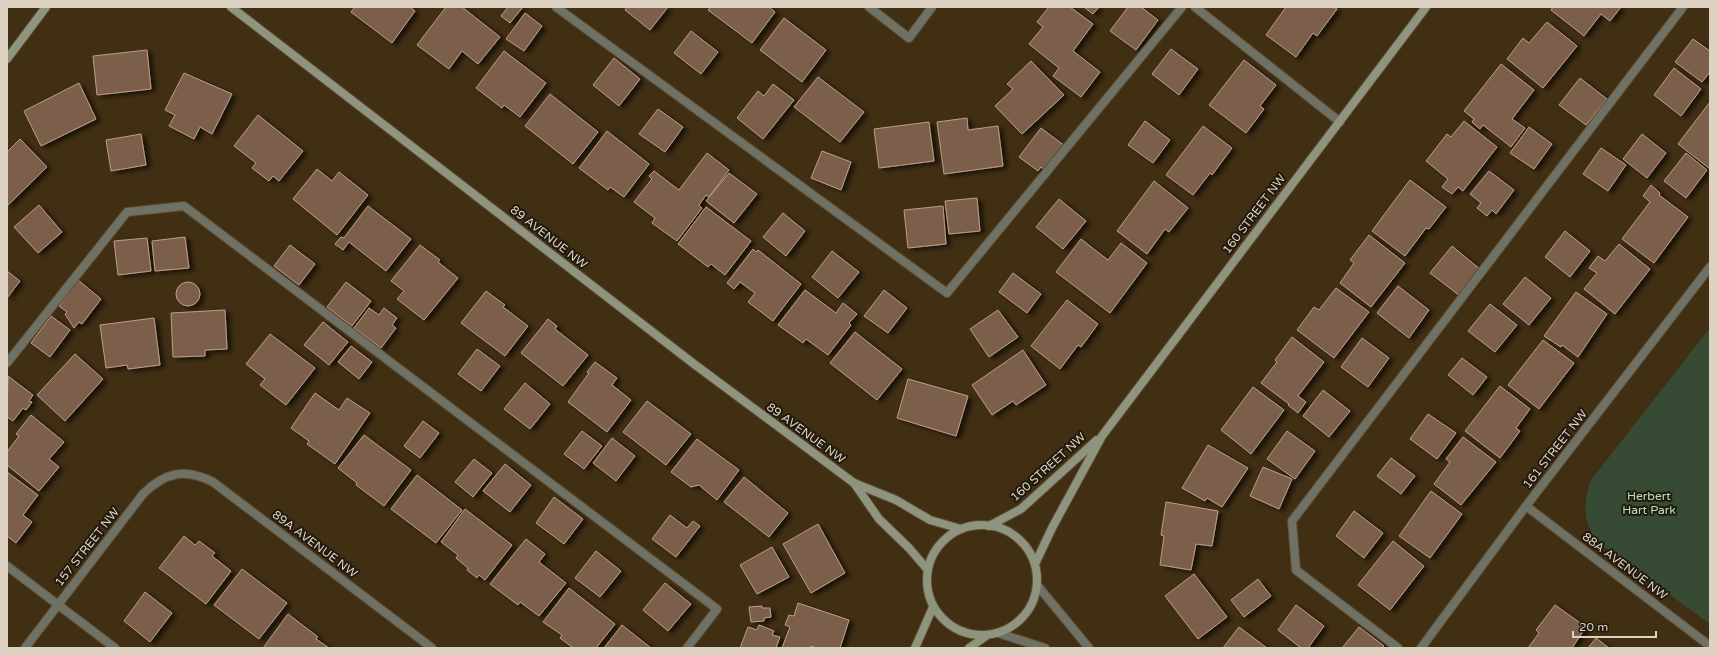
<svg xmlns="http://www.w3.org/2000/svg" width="1717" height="655" font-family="'Varela Round',sans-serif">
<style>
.green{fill:#374a34}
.building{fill:#7c5e4b;stroke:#be9d88;filter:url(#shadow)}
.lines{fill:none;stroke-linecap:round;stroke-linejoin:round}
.lane-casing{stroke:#5d4d34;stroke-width:10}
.street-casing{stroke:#5d4d34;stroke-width:10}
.secondary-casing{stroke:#5d4d34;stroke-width:10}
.lane{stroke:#6e7163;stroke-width:8}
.street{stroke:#6e7163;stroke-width:8}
.secondary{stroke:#8e947d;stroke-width:8}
.labels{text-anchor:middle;stroke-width:4;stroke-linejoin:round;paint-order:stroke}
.street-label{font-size:12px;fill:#ded3c3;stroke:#21190d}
.park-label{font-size:12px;fill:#bae1b4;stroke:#21190d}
</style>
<defs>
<filter id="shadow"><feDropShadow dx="4.5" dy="2.5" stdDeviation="2" flood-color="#0009"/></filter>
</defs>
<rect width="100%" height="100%" fill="#412f14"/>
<!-- green -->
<path class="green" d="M1710 328V624L1595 540C1583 517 1583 504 1591 480Z"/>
<!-- building -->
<g class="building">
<path d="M355 7H410L415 11 392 43 351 12Z"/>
<path d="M446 7H462L500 37 478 64 462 51 449 69 417 45Z"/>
<path d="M508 7H523L510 23 501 16Z"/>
<path d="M627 7H668L650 30 625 10Z"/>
<path d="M711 7H769L775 12 752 43 708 10Z"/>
<path d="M1049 7H1070L1093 24 1073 51 1100 72 1081 97 1053 76 1059 68 1029 44 1043 27 1037 22Z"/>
<path d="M1084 7H1099L1093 14Z"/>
<path d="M1128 7H1141L1158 20 1136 50 1110 31Z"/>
<path d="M1286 7H1333L1337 9 1317 36 1313 33 1296 57 1266 35Z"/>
<path d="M1553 7H1621L1610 21 1601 14 1584 36 1551 10Z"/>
<path d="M525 13 542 26 524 51 506 39Z"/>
<path d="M784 18 826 50 802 82 760 50Z"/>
<path d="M1547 22 1577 46 1543 88 1507 59 1523 38 1529 43Z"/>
<path d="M691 31 718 52 701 74 674 53Z"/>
<path d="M1693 39 1710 51V72L1702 82 1675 62Z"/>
<path d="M1171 49 1198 69 1179 95 1152 74Z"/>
<path d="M147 50 151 89 97 95 93 56Z"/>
<path d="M504 51 546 83 520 117 504 105 502 108 476 88Z"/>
<path d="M614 58 640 79 619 106 593 85Z"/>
<path d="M1244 60 1276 85 1260 106 1264 109 1246 133 1209 105Z"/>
<path d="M1031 61 1064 95 1022 134 995 106 1013 89 1007 84Z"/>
<path d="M1501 64 1534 90 1512 119 1525 128 1511 147 1483 125 1480 129 1472 122 1474 119 1464 111Z"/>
<path d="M1674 68 1701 89 1681 116 1654 95Z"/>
<path d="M184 73 232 94 212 134 200 127 194 139 169 126 175 115 165 110Z"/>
<path d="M818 77 864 112 840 142 794 107Z"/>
<path d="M1580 78 1607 99 1586 125 1559 105Z"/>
<path d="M79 83 96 119 41 146 24 111Z"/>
<path d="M773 84 794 100 763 139 737 118 758 91 764 96Z"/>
<path d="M550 94 598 132 573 164 525 126Z"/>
<path d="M1710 102V169L1678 144Z"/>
<path d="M658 109 683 127 665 152 639 134Z"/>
<path d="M258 115 303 151 279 181 273 176 269 181 252 168 256 163 234 146Z"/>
<path d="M967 118 968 130 998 126 1003 166 944 174 937 122Z"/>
<path d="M1145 121 1170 140 1153 163 1128 145Z"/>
<path d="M1464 121 1497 147 1463 191 1458 187 1452 194 1442 187 1448 179 1426 161 1447 134 1451 137Z"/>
<path d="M929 122 934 161 879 168 874 129Z"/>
<path d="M1203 126 1232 148 1212 175 1210 173 1193 195 1166 175Z"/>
<path d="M1529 127 1552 144 1534 169 1510 153Z"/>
<path d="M1041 128 1065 146 1046 171 1041 167 1038 171 1019 157Z"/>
<path d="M607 131 649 164 624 197 610 187 608 190 579 168Z"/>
<path d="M141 134 146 165 111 171 106 140Z"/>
<path d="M1642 134 1666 153 1647 178 1623 159Z"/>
<path d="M20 139 47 167 7 206V152Z"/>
<path d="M1601 148 1626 165 1608 191 1583 174Z"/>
<path d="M822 151 851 162 841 190 811 178Z"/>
<path d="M707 153 729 170 709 197 706 195 699 205 702 208 677 241 652 223 655 218 634 202 652 179 649 176 654 171 679 190Z"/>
<path d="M1686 153 1707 170 1686 198 1664 181Z"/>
<path d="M317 169 332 181 339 172 368 195 337 235 293 199Z"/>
<path d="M1489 171 1514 190 1496 214 1492 210 1487 216 1477 208 1481 203 1470 194Z"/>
<path d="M729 173 757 194 734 223 706 201Z"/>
<path d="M1410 180 1446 207 1429 229 1426 228 1405 256 1372 231Z"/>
<path d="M1154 181 1188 208 1169 232 1165 229 1147 254 1117 231Z"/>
<path d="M1651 185 1660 193 1659 195 1688 217 1654 263 1622 239 1650 202 1643 196Z"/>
<path d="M977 198 980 231 949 234 945 201Z"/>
<path d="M1059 199 1086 221 1063 249 1036 227Z"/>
<path d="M39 205 62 232 38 253 14 227Z"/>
<path d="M368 206 411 239 386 271 349 242 343 250 335 244 341 237 344 238Z"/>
<path d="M943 206 946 244 908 248 904 210Z"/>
<path d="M706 207 751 241 725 275 711 264 708 267 678 244Z"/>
<path d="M783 213 805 231 786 256 763 237Z"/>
<path d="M1565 231 1590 251 1570 277 1545 257Z"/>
<path d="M1369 235 1405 263 1371 307 1340 283 1354 263 1350 260Z"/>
<path d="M185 237 189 268 155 271 152 241Z"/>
<path d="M147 238 151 271 118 275 114 241Z"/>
<path d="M1081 239 1108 260 1121 243 1147 263 1110 313 1056 272Z"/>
<path d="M1619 244 1650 269 1615 314 1584 289 1597 273 1589 268 1598 256 1605 261Z"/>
<path d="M290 245 315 264 299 285 274 266Z"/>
<path d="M420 245 440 260 438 262 458 278 424 320 397 299 404 291 391 281Z"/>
<path d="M1452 246 1481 270 1460 296 1430 273Z"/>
<path d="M753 249 756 252 758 250 801 284 773 321 748 302 755 293 740 282 734 289 727 283Z"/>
<path d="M832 251 859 272 838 298 812 277Z"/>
<path d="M7 271 20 281 7 298Z"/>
<path d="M1013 273 1041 294 1027 313 999 292Z"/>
<path d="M1525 277 1551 298 1529 325 1503 304Z"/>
<path d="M78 280 101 299 82 324 79 322 74 328 65 314 67 312 59 306Z"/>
<path d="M346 282 371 301 352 326 327 307Z"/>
<circle cx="188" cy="294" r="12"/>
<path d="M1398 286 1429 310 1409 338 1377 313Z"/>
<path d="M1336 288 1369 312 1334 358 1297 330 1314 307 1319 310Z"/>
<path d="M805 290 836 313 843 303 857 314 849 323 851 325 828 355 806 339 803 343 778 325Z"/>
<path d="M884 290 907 308 888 333 864 316Z"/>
<path d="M486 291 505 305 503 307 528 326 505 356 461 323Z"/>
<path d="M1576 292 1607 314 1578 357 1562 345 1561 347 1544 336Z"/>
<path d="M1067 300 1098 324 1081 347 1078 345 1060 369 1031 346Z"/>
<path d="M1490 304 1517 325 1495 352 1468 331Z"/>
<path d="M369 308 379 315 384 308 397 318 392 325 396 328 381 348 354 328Z"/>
<path d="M225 310 227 349 205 350V356L173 357 171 313Z"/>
<path d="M998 310 1018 337 989 357 970 329Z"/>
<path d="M51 316 70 330 50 357 31 343Z"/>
<path d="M154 318 160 365 128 369 127 365 106 368 100 325Z"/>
<path d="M548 319 557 326 555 329 588 355 563 386 521 353Z"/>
<path d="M323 322 348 342 329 365 304 345Z"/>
<path d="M855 332 902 369 877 400 830 363Z"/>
<path d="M270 334 315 368 286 405 260 385 265 379 246 364Z"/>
<path d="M1292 337 1324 362 1298 396 1306 402 1298 413 1288 405 1289 404 1261 383 1277 362 1275 360Z"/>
<path d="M1362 338 1389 358 1368 387 1341 367Z"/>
<path d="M1543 340 1574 363 1539 409 1508 385Z"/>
<path d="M351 346 372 362 359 379 338 362Z"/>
<path d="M477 349 500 366 481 391 458 374Z"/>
<path d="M1023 350 1046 385 1016 405 1013 401 992 415 972 385Z"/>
<path d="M75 354 103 379 65 421 37 395Z"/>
<path d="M1462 358 1487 377 1473 395 1448 375Z"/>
<path d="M595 362 617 378 612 385 631 400 607 432 568 402 589 373 587 372Z"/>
<path d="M8 376 33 395 29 401 32 402 26 410 23 408 13 421 7 417Z"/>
<path d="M908 379 968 396 956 436 897 418Z"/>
<path d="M525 383 550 404 530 429 504 409Z"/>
<path d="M1500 386 1530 409 1516 428 1520 431 1500 458 1465 431Z"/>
<path d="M1253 387 1284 410 1251 454 1221 430Z"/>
<path d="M1323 390 1350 411 1329 437 1303 416Z"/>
<path d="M315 393 339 410 347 398 370 413 335 464 307 444 309 441 291 428Z"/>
<path d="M647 401 691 434 666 465 623 432Z"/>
<path d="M1428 414 1456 433 1437 459 1410 439Z"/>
<path d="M31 415 64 442 49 459 59 467 39 491 7 465V452L19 436 16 434Z"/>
<path d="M423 421 439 433 420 458 404 446Z"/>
<path d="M582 431 602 446 584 469 564 454Z"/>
<path d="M1287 431 1315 451 1295 479 1267 459Z"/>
<path d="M364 435 411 470 384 506 356 485 357 483 338 468Z"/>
<path d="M1463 437 1496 462 1461 505 1434 484 1450 462 1446 459Z"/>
<path d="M612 438 635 456 616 481 593 463Z"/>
<path d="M697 439 739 470 717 500 699 485 691 487 671 472Z"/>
<path d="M1208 445 1248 468 1222 507 1207 498 1205 501 1182 488Z"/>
<path d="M1391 458 1415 476 1401 494 1377 476Z"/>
<path d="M474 459 492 473 473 497 455 482Z"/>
<path d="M505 464 531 485 510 512 483 491Z"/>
<path d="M1263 467 1292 479 1279 509 1250 496Z"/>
<path d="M7 472 38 495 23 515 32 522 16 543 7 536Z"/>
<path d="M417 475 462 510 436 543 391 509Z"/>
<path d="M744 477 788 513 769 537 724 502Z"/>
<path d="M1431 491 1462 514 1430 558 1399 536Z"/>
<path d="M554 497 583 519 564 544 536 523Z"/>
<path d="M1166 502 1218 511 1212 546 1196 544 1191 570 1160 565 1164 536 1161 535Z"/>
<path d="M465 509 512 545 485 580 479 575 477 578 467 570 468 568 456 558 458 555 441 542Z"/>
<path d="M1354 511 1383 533 1364 558 1336 536Z"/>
<path d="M670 515 687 528 693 521 700 526 676 557 652 539Z"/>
<path d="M818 524 845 573 811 593 783 544Z"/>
<path d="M184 536 195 545 199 541 215 553 212 556 231 571 206 604 159 568Z"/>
<path d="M526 539 545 554 539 562 566 583 539 616 520 602 518 605 490 584Z"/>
<path d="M1393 541 1424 566 1390 610 1358 585Z"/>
<path d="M772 547 789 577 757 594 740 565Z"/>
<path d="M596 551 621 571 600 597 575 578Z"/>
<path d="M242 569 287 603 259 639 214 605Z"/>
<path d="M1194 574 1227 617 1198 639 1165 596Z"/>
<path d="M1258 579 1271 596 1244 617 1231 600Z"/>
<path d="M665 583 691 604 668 631 643 610Z"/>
<path d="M569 588 615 624 596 648H573L560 638 562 635 543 622Z"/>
<path d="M145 592 172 613 150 642 124 621Z"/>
<path d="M798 603 849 620 840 648H817L811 646V648H782L790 627 785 625 789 615 794 616Z"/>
<path d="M1296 605 1324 626 1308 648H1301L1278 630Z"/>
<path d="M1555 605 1586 627 1572 648H1528L1539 633 1536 630Z"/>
<path d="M762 606V608H770L771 617 764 618V621L751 622 749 607Z"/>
<path d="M288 614 318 637 316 639 329 648H263Z"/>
<path d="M622 625 651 648H604Z"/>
<path d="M759 625 774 631 772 635 780 637 776 648H740L748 627 757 630Z"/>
<path d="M1239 627 1267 648H1223Z"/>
<path d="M1359 627 1384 646 1382 648H1342Z"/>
<path d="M1596 638 1609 648H1588Z"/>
</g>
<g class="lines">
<defs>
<g id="lane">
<path d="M556 7 947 293 1182 7"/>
<path d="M1195 7 1340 122"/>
<path d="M7 363 127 212 184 206 717 609 687 648"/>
<path d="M7 566 115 648"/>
<path d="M1398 648 1296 570 1292 521 1683 7"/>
</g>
<g id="street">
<path d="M869 7 909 38 932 7"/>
<path d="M1526 506 1710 646"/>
<path d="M1037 585 1089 648"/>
<path d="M998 633 1045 648"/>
<path d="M25 648 143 494C165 472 185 468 213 482L432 648"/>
<path d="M1421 648 1526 506 1710 267"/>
</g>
<g id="secondary">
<path d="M231 7 694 364 854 483 896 500 930 520 961 529"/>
<path d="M7 59 46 7"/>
<path d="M854 483 879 519 909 548 927 569"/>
<circle cx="982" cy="580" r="55"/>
<path d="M989 526 1021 509 1097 440"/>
<path d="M1035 564 1052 528 1102 436 1426 7"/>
<path d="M915 648 933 607"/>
<path d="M969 648 986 636"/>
</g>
</defs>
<!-- lane casing -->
<use href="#lane" class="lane-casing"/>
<!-- street casing -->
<use href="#street" class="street-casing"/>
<!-- secondary casing -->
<use href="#secondary" class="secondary-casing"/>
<!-- lane -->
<use href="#lane" class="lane"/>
<!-- street -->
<use href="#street" class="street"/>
<!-- secondary -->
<use href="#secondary" class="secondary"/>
</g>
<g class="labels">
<!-- street labels -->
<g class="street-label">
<text transform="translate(1254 214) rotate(-53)" y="4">160 STREET NW</text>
<text transform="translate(549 237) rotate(38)" y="4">89 AVENUE NW</text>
<text transform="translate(806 433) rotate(36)" y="4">89 AVENUE NW</text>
<text transform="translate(1555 449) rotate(-52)" y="4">161 STREET NW</text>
<text transform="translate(1048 467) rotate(-42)" y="4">160 STREET NW</text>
<text transform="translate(315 544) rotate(37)" y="4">89A AVENUE NW</text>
<text transform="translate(87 547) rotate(-52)" y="4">157 STREET NW</text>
<text transform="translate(1625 566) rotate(37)" y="4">88A AVENUE NW</text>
</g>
<!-- park labels -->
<g class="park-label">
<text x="1649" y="500">Herbert<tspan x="1649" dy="14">Hart Park</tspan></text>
</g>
</g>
<!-- border -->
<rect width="1717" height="655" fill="none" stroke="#ded3c3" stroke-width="16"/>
<!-- scale -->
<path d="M1573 631v6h83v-6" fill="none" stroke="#ded3c3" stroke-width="2"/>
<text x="1579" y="631" font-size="12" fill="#ded3c3" stroke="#21190d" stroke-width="3" paint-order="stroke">20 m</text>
</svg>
